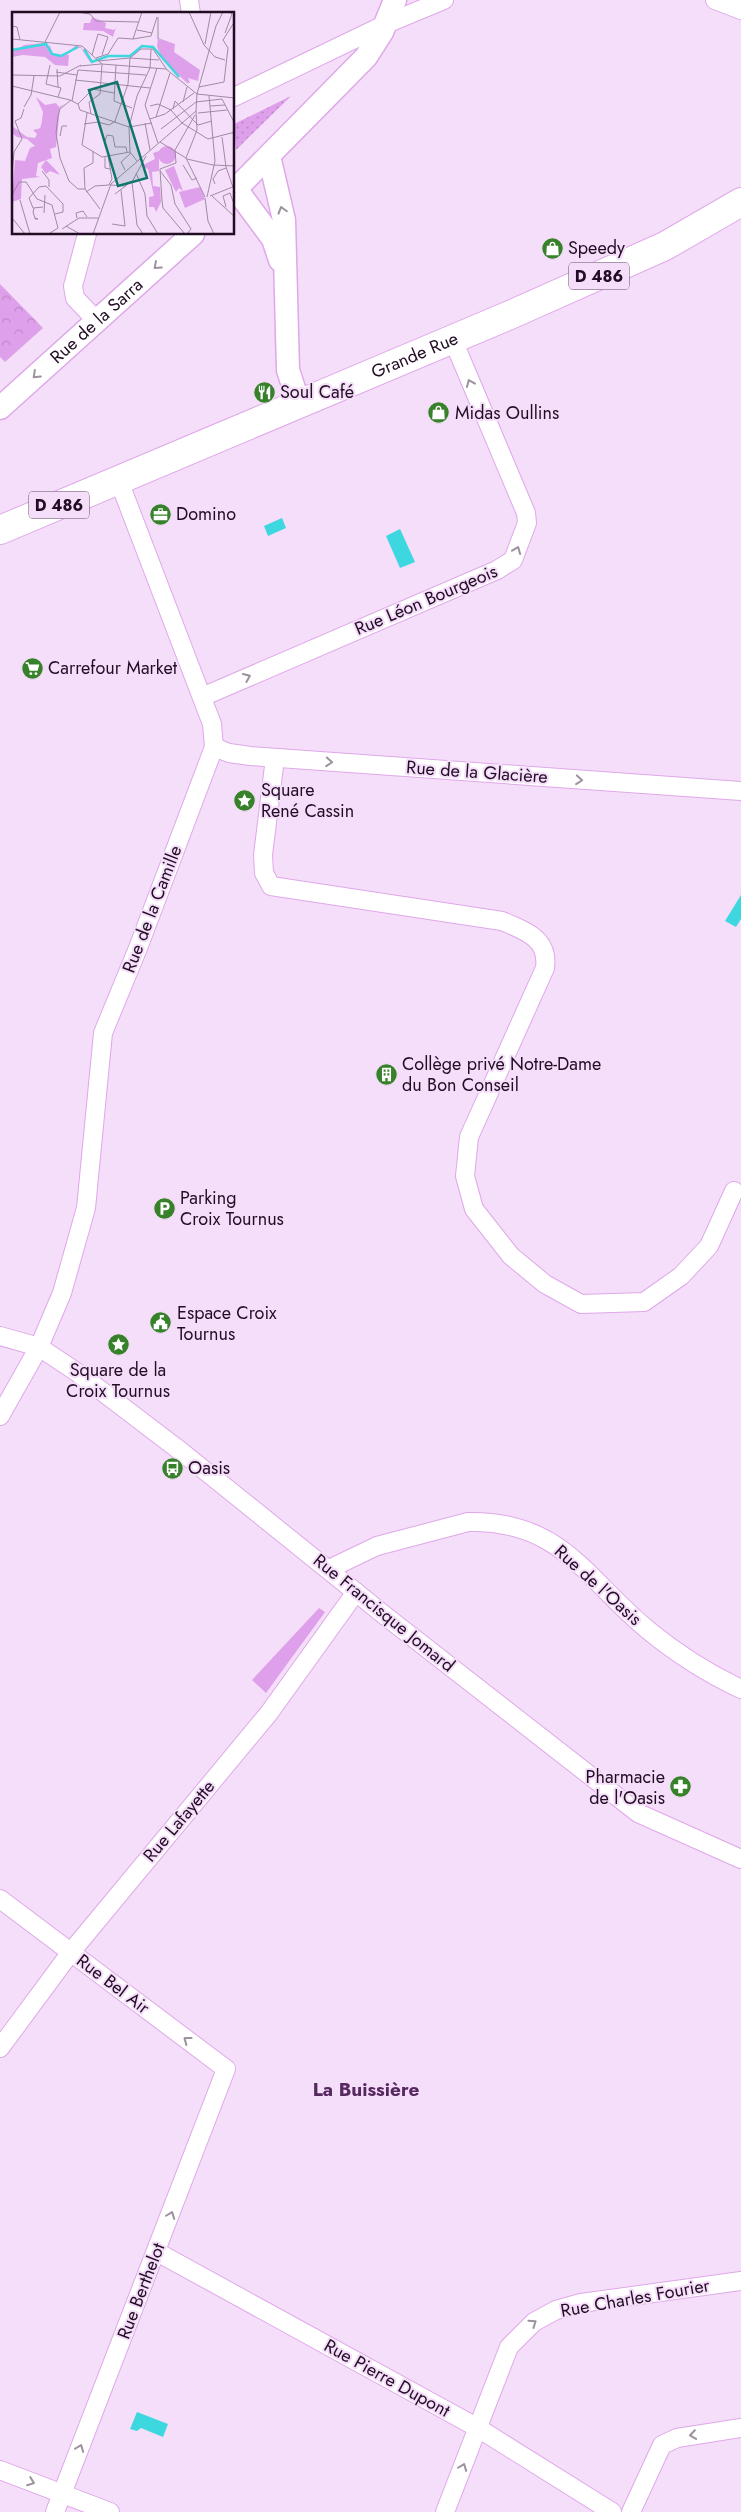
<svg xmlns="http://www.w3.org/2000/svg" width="741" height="2512" font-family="Jost,sans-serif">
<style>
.grass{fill:url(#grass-dots)}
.forest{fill:url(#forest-crowns)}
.garden{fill:#dea0ea}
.water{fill:#3dd7e0}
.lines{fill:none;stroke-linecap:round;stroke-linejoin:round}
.minor-casing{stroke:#dfa8e9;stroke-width:20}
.tertiary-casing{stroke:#dfa8e9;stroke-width:25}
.primary-casing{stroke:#dfa8e9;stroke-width:30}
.minor{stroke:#fff;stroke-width:18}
.tertiary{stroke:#fff;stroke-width:22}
.primary{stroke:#fff;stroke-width:28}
.oneway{stroke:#9c929d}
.labels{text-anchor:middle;stroke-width:4;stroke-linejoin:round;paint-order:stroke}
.shield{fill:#f5def9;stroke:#614c65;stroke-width:1}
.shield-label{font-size:16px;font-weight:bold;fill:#220d25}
.poi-label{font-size:18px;fill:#220d25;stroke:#f5def9;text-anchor:start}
.street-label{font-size:18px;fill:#220d25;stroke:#f5def9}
.neighbourhood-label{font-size:19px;font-weight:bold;fill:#572760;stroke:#f5def9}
.inset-river{fill:none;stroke:#3dd7e0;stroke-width:2.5}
.inset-road{fill:none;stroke:#a18aa4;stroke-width:1}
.view{fill:#0f766e;fill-opacity:0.15;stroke:#0f766e;stroke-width:2.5}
.inset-edge{fill:none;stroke:#220d25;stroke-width:2.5}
</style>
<defs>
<pattern id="grass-dots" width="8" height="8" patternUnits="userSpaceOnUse" patternTransform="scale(1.25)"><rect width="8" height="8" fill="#dea0ea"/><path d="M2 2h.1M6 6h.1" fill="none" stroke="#be89c9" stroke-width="1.8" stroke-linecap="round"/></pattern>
<pattern id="forest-crowns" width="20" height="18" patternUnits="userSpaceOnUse" patternTransform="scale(1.25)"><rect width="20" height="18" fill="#dea0ea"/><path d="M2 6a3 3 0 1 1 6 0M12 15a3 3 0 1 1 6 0" fill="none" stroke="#be89c9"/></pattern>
</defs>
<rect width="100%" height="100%" fill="#f5def9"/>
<!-- grass -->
<path class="grass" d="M291 96 236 150 234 124Z"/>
<!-- forest -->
<path class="forest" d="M0 284 43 328 5 362 0 357Z"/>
<!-- garden -->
<path class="garden" d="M319 1608 325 1612 266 1693 252 1680Z"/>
<!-- water -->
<g class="water">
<path d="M282 518 286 528 268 536 264 526Z"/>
<path d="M400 529 415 562 400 568 386 536Z"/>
<path d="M741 895V919L736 927 725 921Z"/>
<path d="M137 2412 168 2424 163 2437 141 2428 137 2431 130 2429Z"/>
</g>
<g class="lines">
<defs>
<g id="minor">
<path d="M189 0 191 14"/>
<path d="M715 0 741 10"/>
<path d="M234 97 386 24 444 0"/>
<path d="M87 234 73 286 75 298 96 320"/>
<path d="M202 697 497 570 513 560 527 523 526 513 453 340"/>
<path d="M214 747 229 753 250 756 741 791"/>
<path d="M275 758 263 855 264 873 271 886 502 921C526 931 549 939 545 968L469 1137 465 1176 474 1209 511 1256 545 1284 581 1304 644 1302 681 1276 709 1246 734 1191"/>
<path d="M0 1336 39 1347 78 1373 183 1453 388 1618 638 1813 741 1859"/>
<path d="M0 1416 39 1347 62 1293 86 1208 103 1033 138 948 214 747 212 724 119 481"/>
<path d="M329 1569 377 1546 468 1522C561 1520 586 1579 648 1630 677 1654 707 1673 741 1689"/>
<path d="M0 1899 226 2069 55 2512"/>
<path d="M0 2048 71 1952 269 1713 356 1592"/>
<path d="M157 2252 478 2428 612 2512"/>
<path d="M0 2470 110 2512"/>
<path d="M445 2512 509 2347 534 2322 556 2310 581 2303 741 2281"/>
<path d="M631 2512 662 2445 677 2438 741 2428"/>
</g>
<g id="tertiary">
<path d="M269 156 284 220 288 370 299 404"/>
<path d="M236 189 273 239 280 260"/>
<path d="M234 191 366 57 382 32 395 0"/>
<path id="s1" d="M0 408 193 234"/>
</g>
<g id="primary">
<path id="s2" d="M0 530 510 315 665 246 741 202"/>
</g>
</defs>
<!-- minor casing -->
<use href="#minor" class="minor-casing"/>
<!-- tertiary casing -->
<use href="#tertiary" class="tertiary-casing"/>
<!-- primary casing -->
<use href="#primary" class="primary-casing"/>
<!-- minor -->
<use href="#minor" class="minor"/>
<!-- tertiary -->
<use href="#tertiary" class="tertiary"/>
<!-- primary -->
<use href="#primary" class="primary"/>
</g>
<!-- one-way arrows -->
<defs><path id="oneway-chevron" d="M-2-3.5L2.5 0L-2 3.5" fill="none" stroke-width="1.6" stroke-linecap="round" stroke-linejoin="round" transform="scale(1.25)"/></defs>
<g class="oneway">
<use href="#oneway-chevron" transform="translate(282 210) rotate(-106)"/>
<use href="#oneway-chevron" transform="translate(157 266) rotate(138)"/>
<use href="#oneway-chevron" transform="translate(36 375) rotate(137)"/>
<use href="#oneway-chevron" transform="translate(470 383) rotate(-113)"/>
<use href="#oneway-chevron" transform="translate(517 550) rotate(-68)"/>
<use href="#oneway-chevron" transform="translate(247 677) rotate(-23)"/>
<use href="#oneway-chevron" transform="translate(329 762) rotate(4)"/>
<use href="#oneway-chevron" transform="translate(579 780) rotate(5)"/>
<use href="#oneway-chevron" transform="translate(187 2040) rotate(-143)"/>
<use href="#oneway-chevron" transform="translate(171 2215) rotate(-69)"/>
<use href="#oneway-chevron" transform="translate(533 2323) rotate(-35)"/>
<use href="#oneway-chevron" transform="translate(693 2435) rotate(172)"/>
<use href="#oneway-chevron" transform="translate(80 2448) rotate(-69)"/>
<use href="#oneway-chevron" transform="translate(463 2467) rotate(-69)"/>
<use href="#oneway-chevron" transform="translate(31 2482) rotate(21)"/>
</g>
<!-- icons -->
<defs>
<symbol id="shop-disc" viewBox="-11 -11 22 22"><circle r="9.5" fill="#368129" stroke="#f5def9"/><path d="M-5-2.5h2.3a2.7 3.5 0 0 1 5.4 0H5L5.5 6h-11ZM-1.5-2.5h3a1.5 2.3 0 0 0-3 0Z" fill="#fff"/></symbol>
<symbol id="restaurant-disc" viewBox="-11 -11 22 22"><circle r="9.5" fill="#368129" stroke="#f5def9"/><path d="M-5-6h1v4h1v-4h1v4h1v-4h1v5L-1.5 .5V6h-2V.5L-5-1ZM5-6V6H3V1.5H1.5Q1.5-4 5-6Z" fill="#fff"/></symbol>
<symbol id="office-disc" viewBox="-11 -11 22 22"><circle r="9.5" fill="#368129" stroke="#f5def9"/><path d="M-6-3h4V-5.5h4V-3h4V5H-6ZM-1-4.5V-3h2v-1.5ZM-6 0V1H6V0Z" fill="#fff"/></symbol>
<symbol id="supermarket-disc" viewBox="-11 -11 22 22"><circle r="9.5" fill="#368129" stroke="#f5def9"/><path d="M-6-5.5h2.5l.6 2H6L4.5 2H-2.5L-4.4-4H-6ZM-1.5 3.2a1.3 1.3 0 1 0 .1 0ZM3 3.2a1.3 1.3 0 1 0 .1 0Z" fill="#fff"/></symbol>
<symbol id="sight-disc" viewBox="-11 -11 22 22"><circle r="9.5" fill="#368129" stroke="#f5def9"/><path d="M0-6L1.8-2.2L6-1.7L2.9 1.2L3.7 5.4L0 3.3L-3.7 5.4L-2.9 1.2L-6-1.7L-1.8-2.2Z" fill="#fff"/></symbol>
<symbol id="building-disc" viewBox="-11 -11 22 22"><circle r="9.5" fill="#368129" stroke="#f5def9"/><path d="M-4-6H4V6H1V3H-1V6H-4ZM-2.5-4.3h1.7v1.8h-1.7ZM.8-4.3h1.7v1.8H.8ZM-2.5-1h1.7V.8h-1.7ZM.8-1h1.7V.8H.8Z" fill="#fff"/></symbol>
<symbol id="parking-disc" viewBox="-11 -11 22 22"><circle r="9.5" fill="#368129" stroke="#f5def9"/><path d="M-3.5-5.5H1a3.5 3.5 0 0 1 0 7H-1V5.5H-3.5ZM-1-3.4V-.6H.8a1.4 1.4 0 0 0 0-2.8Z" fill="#fff"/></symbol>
<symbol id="civic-disc" viewBox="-11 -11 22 22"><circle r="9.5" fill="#368129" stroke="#f5def9"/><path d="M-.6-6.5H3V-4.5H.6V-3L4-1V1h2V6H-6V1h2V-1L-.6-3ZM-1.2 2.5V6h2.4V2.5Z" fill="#fff"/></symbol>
<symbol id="bus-disc" viewBox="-11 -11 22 22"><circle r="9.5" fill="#368129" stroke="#f5def9"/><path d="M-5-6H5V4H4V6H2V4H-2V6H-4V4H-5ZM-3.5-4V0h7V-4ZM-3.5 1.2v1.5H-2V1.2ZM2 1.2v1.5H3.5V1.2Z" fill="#fff"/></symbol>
<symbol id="pharmacy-disc" viewBox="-11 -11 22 22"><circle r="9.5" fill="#368129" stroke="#f5def9"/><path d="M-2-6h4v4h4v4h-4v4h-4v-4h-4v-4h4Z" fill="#fff"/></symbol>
</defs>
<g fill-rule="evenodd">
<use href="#shop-disc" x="540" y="236" width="25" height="25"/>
<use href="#restaurant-disc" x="252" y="380" width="25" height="25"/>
<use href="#shop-disc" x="426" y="400" width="25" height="25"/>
<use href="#office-disc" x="148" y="502" width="25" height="25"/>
<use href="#supermarket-disc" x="20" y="656" width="25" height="25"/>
<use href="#sight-disc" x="232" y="788" width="25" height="25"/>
<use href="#building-disc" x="374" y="1062" width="25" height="25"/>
<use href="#parking-disc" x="152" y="1196" width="25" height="25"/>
<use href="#civic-disc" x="148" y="1310" width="25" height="25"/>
<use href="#sight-disc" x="106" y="1332" width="25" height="25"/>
<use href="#bus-disc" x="160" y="1456" width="25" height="25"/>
<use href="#pharmacy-disc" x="668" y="1774" width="25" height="25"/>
</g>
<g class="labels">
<!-- shield labels -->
<g class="shield">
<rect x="569" y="262.5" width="60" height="27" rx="4"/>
<rect x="29" y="491.5" width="60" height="27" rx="4"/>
</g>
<g class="shield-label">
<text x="599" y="282">D 486</text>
<text x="59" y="511">D 486</text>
</g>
<!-- poi labels -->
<g class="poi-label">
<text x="568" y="254">Speedy</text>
<text x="280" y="398">Soul Café</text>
<text x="455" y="419">Midas Oullins</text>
<text x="176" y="520">Domino</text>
<text x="48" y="674">Carrefour Market</text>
<text x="261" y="796">Square<tspan x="261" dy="21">René Cassin</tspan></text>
<text x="402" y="1070">Collège privé Notre-Dame<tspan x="402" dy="21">du Bon Conseil</tspan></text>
<text x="180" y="1204">Parking<tspan x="180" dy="21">Croix Tournus</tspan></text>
<text x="177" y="1319">Espace Croix<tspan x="177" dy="21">Tournus</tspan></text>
<text x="118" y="1376" text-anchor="middle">Square de la<tspan x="118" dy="21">Croix Tournus</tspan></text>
<text x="188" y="1474">Oasis</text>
<text x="665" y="1783" text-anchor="end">Pharmacie<tspan x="665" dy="21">de l'Oasis</tspan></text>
</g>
<!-- street labels -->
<g class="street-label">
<text dy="6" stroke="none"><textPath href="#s1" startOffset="130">Rue de la Sarra</textPath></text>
<text dy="6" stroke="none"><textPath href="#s2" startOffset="450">Grande Rue</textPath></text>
<text transform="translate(426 600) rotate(-23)" y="6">Rue Léon Bourgeois</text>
<text transform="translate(477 772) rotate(4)" y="6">Rue de la Glacière</text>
<text transform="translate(152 909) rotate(-69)" y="6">Rue de la Camille</text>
<text transform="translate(598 1585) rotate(42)" y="6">Rue de l'Oasis</text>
<text transform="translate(384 1613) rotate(39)" y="6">Rue Francisque Jomard</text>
<text transform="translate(179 1821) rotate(-50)" y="6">Rue Lafayette</text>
<text transform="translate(113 1984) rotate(37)" y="6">Rue Bel Air</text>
<text transform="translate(141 2291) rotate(-69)" y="6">Rue Berthelot</text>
<text transform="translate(635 2298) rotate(-10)" y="6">Rue Charles Fourier</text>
<text transform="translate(387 2378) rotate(29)" y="6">Rue Pierre Dupont</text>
</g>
<!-- neighbourhood labels -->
<g class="neighbourhood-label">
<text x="366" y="2096">La Buissière</text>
</g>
</g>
<!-- overview -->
<g transform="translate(12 12)">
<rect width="222" height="222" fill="#f5def9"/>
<path d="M34 148 44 158 48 163 38 159 34 162 29 155Z" fill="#dea0ea"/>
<path d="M80 5 94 11 93 16 102 18 104 15 101 25 91 19 71 18 72 11H78ZM24 85 33 93 44 91 47 95 52 92 48 96 44 135 38 137 40 146 26 151 24 164 28 165 10 167 9 187 0 190 3 148 13 149 18 136 23 134 15 127 5 125 0 121V114L15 125 23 126 25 122 21 118 29 116 31 100ZM147 139V159L140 160 141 174 148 175 149 190 144 200 142 195H137V185L142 184 136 157 129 154 143 147 141 141ZM162 154 171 179 167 176 164 180 153 158Z" fill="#dea0ea"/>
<path d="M32 32 0 41V35L3 39 12 33 31 31 38 34 41 42 53 43 63 34 69 35 78 48H85L78 50 69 36H64L52 45 39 43Z" fill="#dea0ea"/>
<path d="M188 175 193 187 173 196 167 180Z" fill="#dea0ea"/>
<path d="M146 26 163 32 162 40 188 58 186 69 176 66 178 71H175L151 48 145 35ZM32 32 39 43H57L56 54 43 53 33 45 11 43 0 45V41L16 34ZM46 100 45 128 43 133 37 132 39 127H28L27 119 33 103ZM146 143a9 9 0 1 1 18 0a9 9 0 1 1-18 0Z" fill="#dea0ea"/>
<path class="inset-river" d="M72 37 80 50 96 44H118L130 34 141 35 167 65M0 38 34 32 40 42 49 44 66 35"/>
<path class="inset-road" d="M65 0 78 2 84 9 127 10M177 0 192 33 203 45 213 48M146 5V27M0 14 5 15 8 28M125 18 140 21M213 21 220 2 217 0M0 27 70 34 90 52 154 57 185 82M121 27 139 24 145 5M33 30 48 0M193 32 199 0M80 43 86 22 96 25 90 43M84 46 96 42 106 26 121 27 130 0M86 49 118 46 129 37H141L155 58M38 53 34 72 49 76 46 85M104 53 102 89 120 96M68 54 89 52M145 56 133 93 146 131M45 57 46 75M66 58 134 63M44 60 65 63M0 63 48 64 69 53M63 68 138 76M0 74 58 88 66 92 68 98 117 115M187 75 212 70 216 36 211 28 223 9M81 77 102 81M185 82 223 86M59 88 48 97 46 104 44 121 48 146 57 169 66 177H73L88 197M60 89 66 58M171 90 175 75M66 92 81 77M138 94 146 92 159 98 170 111 196 127 223 120M198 94 213 93M12 95 19 83 22 64M161 97 163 89 186 113 200 109M75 101 70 133 90 145 118 140M186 101 215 98M79 102 77 90 88 82 90 52M144 105 158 61M138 107 153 102 182 81M103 109 116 72 118 46 147 48M133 111 138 138M72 112 86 110 97 113 104 109M117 115 140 111M149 117 184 90 210 87 223 112M48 124 50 114H55M210 125 214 155 223 181M93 129 95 123 101 124 103 135H114L115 140M148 130 174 146 193 185M163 138 164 151 148 157 150 189 151 196 173 222M163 138 183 103M96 144 100 167 97 173M93 145V156L98 157M174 146 185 118 184 99M175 147 201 153 223 154M125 149 118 140 117 115 125 84 138 56 139 37M171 153 180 168 185 166M113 158 109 150 119 141M30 159 37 168V175M148 159 159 173 163 192 179 217 175 222M124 161 133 182 135 204 146 222M0 162 2 140 10 127 3 109 9 106 12 97M203 172 201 167 206 159 214 156M98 173 114 174M73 177 72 156 81 151V139M74 180 83 174 97 173M103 182 120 169M0 183 7 170H14L25 187 40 193 46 216 38 221M198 184 223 174M200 184 223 205M195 185 203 149 197 84M193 186 196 209 202 222M8 188 18 222M31 195 21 196 17 186 27 175 34 174 51 192V200L43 202M214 195 211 184 218 181 222 192M22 196 21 200 23 206V207H26L23 206M32 201 33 183M0 206 13 222M65 206 64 201 71 199 75 205M100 212 113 214 109 178M54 214 68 222M50 217 67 206H86M81 222 99 172 184 99 185 82 204 14 211 0M131 222 125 213 120 170 134 144"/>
<path class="view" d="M105 70 135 166 106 174 77 78Z"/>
<rect width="222" height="222" class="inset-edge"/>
</g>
</svg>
